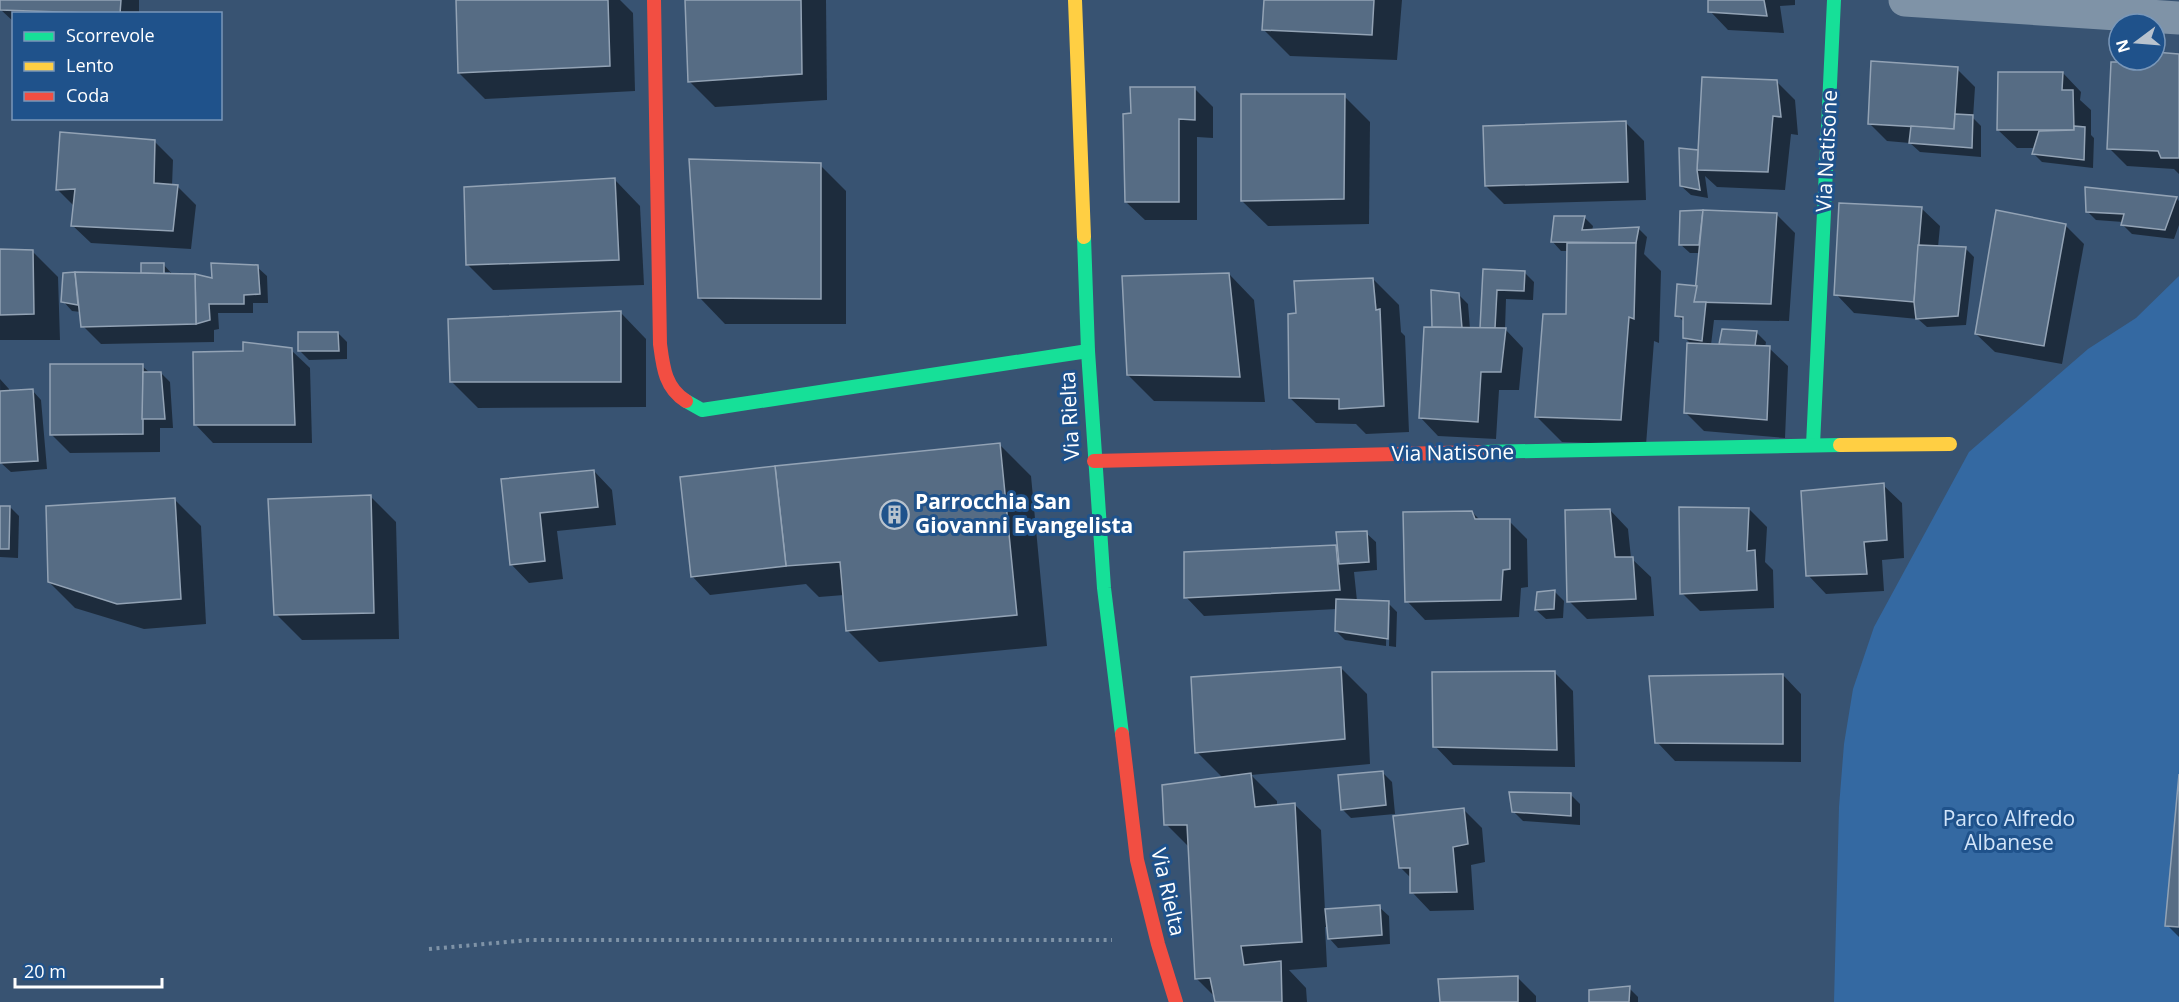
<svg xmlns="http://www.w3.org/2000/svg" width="2179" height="1002" font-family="'Open Sans',sans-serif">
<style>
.green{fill:#3469a2}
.shadow{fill:#0007;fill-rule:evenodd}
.building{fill:#566c84;stroke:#93a3b5;stroke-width:1.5}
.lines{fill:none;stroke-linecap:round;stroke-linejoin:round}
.path{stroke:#7f93a7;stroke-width:4;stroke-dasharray:3 4.5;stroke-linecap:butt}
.street{stroke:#7f93a7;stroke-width:33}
.fast{stroke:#16e098;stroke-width:14}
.slow{stroke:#ffcf43;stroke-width:14}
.jam{stroke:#f24e42;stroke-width:14}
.labels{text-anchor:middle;stroke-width:6;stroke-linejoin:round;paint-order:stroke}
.street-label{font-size:21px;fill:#fff;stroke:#1f528b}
.poi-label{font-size:21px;font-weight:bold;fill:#fff;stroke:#1f528b;text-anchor:start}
.park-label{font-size:21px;fill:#d1e4f9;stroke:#1f528b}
</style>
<rect width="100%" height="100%" fill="#385372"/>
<!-- green -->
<path class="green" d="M2179 276V1002H1834L1839 807 1844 744 1853 689 1874 627 1969 452 2088 349 2136 318Z"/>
<!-- shadow -->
<g class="shadow">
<path d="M2 0H139V14H14V22L1 10Z"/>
<path d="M457 0H620L633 13 635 91 485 99 459 73Z"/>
<path d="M687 0H826L827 100 715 107 689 81Z"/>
<path d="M1266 0H1402L1397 60 1290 56 1264 30Z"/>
<path d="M1710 0H1795V5L1780 6 1784 33 1728 30 1710 11Z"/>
<path d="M2155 54 2179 55V174L2174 169 2127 166 2109 148 2120 60H2155Z"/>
<path d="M1957 69 1975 87 1973 118 1981 126V157L1920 152 1910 143 1887 141 1869 123Z"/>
<path d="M2063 73 2081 92 2080 100 2091 110V135L2094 138 2093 168 2042 162 2033 153 2035 148H2017L1998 130Z"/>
<path d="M1776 81 1795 100 1798 135 1791 134 1785 190 1717 187 1705 176 1708 198 1691 195 1681 186 1698 151 1700 153Z"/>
<path d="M1195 89 1213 107V138L1197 137V220H1145L1126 202Z"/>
<path d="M1344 96 1370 122 1369 224 1268 226 1242 201Z"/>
<path d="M1626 123 1644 141 1646 200 1504 204 1486 186Z"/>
<path d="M154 141 173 160 172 186H177L196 205 191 249 91 243 72 225 75 207 57 189Z"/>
<path d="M820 165 846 191V324H725L700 298Z"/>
<path d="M615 180 640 206 644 285 493 290 468 265Z"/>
<path d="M2087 188 2177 199 2179 201V225L2174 239 2132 234 2122 224 2123 222 2096 220 2087 211Z"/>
<path d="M1921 208 1940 226 1938 247 1965 248 1974 257 1966 325 1927 327 1918 319 1854 313 1836 294Z"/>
<path d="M1703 212 1776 214 1795 233 1789 321 1714 320 1711 345 1721 346 1723 331 1757 333 1766 342 1765 348H1769L1788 366 1785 438 1704 431 1685 412 1689 342 1684 337 1685 323 1677 315 1697 287 1700 253H1690L1680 244 1682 213Z"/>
<path d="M1584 217 1593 226 1592 231 1638 228 1647 237 1644 254 1661 271 1659 343 1654 341 1646 445 1562 442 1536 416 1568 315V251H1561L1552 241Z"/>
<path d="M2065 225 2084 244 2062 364 1995 352 1976 334Z"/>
<path d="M0 250 32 251 58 277 60 340H0Z"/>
<path d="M163 264 173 275 213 280 257 267 267 276 268 303H253V313H218L219 329 214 330V342L101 344 83 326 81 312 72 311 63 301 75 274 144 275 142 273ZM150 272H170V275Z"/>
<path d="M1484 270 1524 272 1534 282 1533 300 1506 299 1505 329 1523 348 1519 390H1499L1496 439 1438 436 1420 417 1433 329V292L1458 294 1468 304 1470 329H1482Z"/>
<path d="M1229 274 1254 300 1265 402 1154 401 1128 375Z"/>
<path d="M1373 279 1399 305 1401 332 1405 336 1409 432 1366 434 1356 424 1316 423 1290 398 1298 315Z"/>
<path d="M621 313 646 339V407L478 408 452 382Z"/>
<path d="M338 333 347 342V359L309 360 299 350Z"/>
<path d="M291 350 310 368 312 443H213L195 424Z"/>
<path d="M142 366 150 373H161L170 382 173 428H160V452L70 453 52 435Z"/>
<path d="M0 379 9 389V392L32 390 41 400 47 469 11 472 1 463Z"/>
<path d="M1000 445 1031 476 1047 646 879 662 848 631 844 595 819 597 806 584 710 595 692 576Z"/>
<path d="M594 471 612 490 616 525 557 531 563 579 529 583 511 564 503 480Z"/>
<path d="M1883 485 1902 503 1904 558 1882 560 1884 591 1826 594 1808 575Z"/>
<path d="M370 496 396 522 399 639 302 640 276 614Z"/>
<path d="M175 500 201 526 206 624 144 629 75 608 49 582Z"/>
<path d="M0 507H10L19 516 18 558 0 557Z"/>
<path d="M1749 509 1767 527 1765 562 1773 570 1774 608 1700 611 1682 593Z"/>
<path d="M1610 510 1628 529 1631 558 1651 577 1654 616 1587 619 1569 601Z"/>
<path d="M1472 512 1481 521H1509L1527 539 1528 587 1521 588 1519 617 1425 620 1407 601Z"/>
<path d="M1366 533 1376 542 1377 570 1354 572 1357 601 1388 603 1397 612 1396 647 1389 646 1390 610H1387L1386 646 1345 640 1336 631 1337 609 1204 616 1186 597 1335 546 1339 550Z"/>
<path d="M1555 592 1564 601 1563 618 1546 619 1536 610Z"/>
<path d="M1341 668 1367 694 1370 764 1251 775 1277 801V806L1295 805 1321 830 1325 911 1379 907 1389 916 1390 944 1338 948 1329 938 1328 927H1325L1327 967 1289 970 1306 988 1307 1002H1217L1216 998 1196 978 1190 848 1166 824 1223 778 1197 752Z"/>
<path d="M1554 672 1573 691 1575 767 1453 765 1435 746Z"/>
<path d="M1783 675 1801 694V762L1675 761 1657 742Z"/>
<path d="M1382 772 1392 782 1395 814 1351 818 1342 809Z"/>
<path d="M2179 791V937L2167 925Z"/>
<path d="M1571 795 1580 804V825L1523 821 1513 811Z"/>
<path d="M1464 810 1482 828 1485 862 1471 865 1474 910 1430 911 1412 892V879L1401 868Z"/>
<path d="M1518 978 1536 996V1002H1441Z"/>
<path d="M1629 988 1638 997V1002H1591Z"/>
</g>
<!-- building -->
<g class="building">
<path d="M0 0H121L120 14 0 10Z"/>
<path d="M456 0H608L610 66 458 73Z"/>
<path d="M685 0H801L802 74 688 82Z"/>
<path d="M1264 0H1374L1372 35 1262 30Z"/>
<path d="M1708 0H1764L1767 16 1708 12Z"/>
<path d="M2118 51 2119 60H2155V52L2179 54V158H2161L2158 151 2107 149 2111 62H2118Z"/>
<path d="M1871 61 1958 67 1954 129 1868 124Z"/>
<path d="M1998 72H2063L2062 90H2073L2074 130H1997Z"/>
<path d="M1702 77 1777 80 1781 117 1773 116 1768 172 1697 170Z"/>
<path d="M1130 87H1195V120L1179 119V202H1125L1123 114 1131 113Z"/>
<path d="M1241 94H1345L1344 199 1241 201Z"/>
<path d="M1955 114 1973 115 1972 148 1909 143 1911 126 1954 129Z"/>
<path d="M1626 121 1628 182 1485 186 1483 126Z"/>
<path d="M2074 126 2085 127 2084 160 2032 154 2039 131 2074 130Z"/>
<path d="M60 132 155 140 154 183 178 185 173 231 71 226 75 189 56 190Z"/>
<path d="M1679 148 1698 150 1697 170 1700 190 1680 186Z"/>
<path d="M689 159 821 163V299L698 298Z"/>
<path d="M615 178 619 260 466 265 464 187Z"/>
<path d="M2085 187 2177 197 2165 230 2121 225 2124 214 2086 212Z"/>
<path d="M1839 203 1922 207 1914 302 1834 295Z"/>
<path d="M1703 210 1699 245H1679L1680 211Z"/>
<path d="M1703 210 1777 213 1771 304 1694 302Z"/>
<path d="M1996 210 2066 224 2044 346 1975 334Z"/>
<path d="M1554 216H1585L1582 230 1639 227 1636 243 1551 242Z"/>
<path d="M1567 243H1636L1634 319 1629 317 1621 420 1535 417 1543 314H1566Z"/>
<path d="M1918 245 1966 247 1958 316 1916 319 1914 302Z"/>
<path d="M0 249 33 250 34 314 0 315Z"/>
<path d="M141 263H164V274L141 273Z"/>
<path d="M211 263 258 265 260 294 244 295V304H209L210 320 196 324 195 274 212 278Z"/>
<path d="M1483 269 1525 271 1524 291 1497 290 1495 328H1480Z"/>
<path d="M75 272 78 305 61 302 63 273Z"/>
<path d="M75 272 195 274 196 324 81 327Z"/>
<path d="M1229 273 1240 377 1127 375 1122 276Z"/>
<path d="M1373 278 1376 310 1380 309 1384 406 1339 409V399L1289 398 1288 314 1296 313 1294 281Z"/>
<path d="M1677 284 1697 286 1694 302H1706L1702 341 1683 338V317L1675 316Z"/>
<path d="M1431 290 1459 293 1462 328 1432 327Z"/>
<path d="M621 311V382H450L448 319Z"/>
<path d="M1424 327 1506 328 1501 372H1481L1478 422 1419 418Z"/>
<path d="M1722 329 1757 331 1755 346 1719 344Z"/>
<path d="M298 332H338L339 351H298Z"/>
<path d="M243 342 292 348 295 425H194L193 352 243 351Z"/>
<path d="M1687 343 1770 346 1767 420 1684 413Z"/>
<path d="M50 364H143V434L50 435Z"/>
<path d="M143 372H161L165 419H142Z"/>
<path d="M33 389 38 461 0 463V391Z"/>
<path d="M1000 443 1017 615 846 631 840 562 786 566 775 466Z"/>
<path d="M775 466 786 566 691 577 680 477Z"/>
<path d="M594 470 598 507 540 513 545 561 510 565 501 479Z"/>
<path d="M1884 483 1887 540 1864 542 1867 574 1806 576 1801 491Z"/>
<path d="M371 495 374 613 274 615 268 499Z"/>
<path d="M175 498 181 599 117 604 48 582 46 506Z"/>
<path d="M0 506H10L9 549H0Z"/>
<path d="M1679 507 1749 508 1747 551 1755 550 1757 590 1680 594Z"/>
<path d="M1610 509 1615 557H1633L1636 599 1567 602 1565 510Z"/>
<path d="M1472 511 1475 519H1510V569L1503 570 1501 600 1405 602 1403 512Z"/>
<path d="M1367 531 1369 562 1339 564 1336 532Z"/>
<path d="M1336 545 1340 590 1184 598V552Z"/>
<path d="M1555 590 1554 609 1535 610 1537 592Z"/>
<path d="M1336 599 1389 601 1388 639 1335 631Z"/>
<path d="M1341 667 1345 739 1195 753 1191 677Z"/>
<path d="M1555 671 1557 750 1433 747 1432 672Z"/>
<path d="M1783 674V744L1655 743 1649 676Z"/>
<path d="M1383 771 1386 805 1341 810 1338 775Z"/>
<path d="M1251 773 1255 807 1295 803 1302 942 1241 946 1244 965 1281 961 1282 1002H1215L1210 978 1195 979 1187 825H1164L1162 785Z"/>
<path d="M2179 774V927L2165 926Z"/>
<path d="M1509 792 1571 793V816L1512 812Z"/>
<path d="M1464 808 1468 844 1453 847 1457 892 1410 893V868H1399L1393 816Z"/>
<path d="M1380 905 1382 935 1328 939 1325 909Z"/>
<path d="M1518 976V1002H1440L1438 979Z"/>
<path d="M1630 986 1629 1002H1589V990Z"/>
</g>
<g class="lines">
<!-- path -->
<path class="path" d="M429 949 529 940H1112"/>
<!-- street -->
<path class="street" d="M1905 0 2179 18"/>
<!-- fast -->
<g class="fast">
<path d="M1084 237 1088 351 1104 588 1122 734"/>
<path d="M686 401 702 410 1088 351"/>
<path d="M1813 445 1834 0"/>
<path d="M1481 452 1840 445"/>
</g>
<!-- slow -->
<g class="slow">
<path d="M1075 0 1084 237"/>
<path d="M1840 445 1950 444"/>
</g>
<!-- jam -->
<g class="jam">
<path d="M654 0 660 344C663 367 665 388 686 401"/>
<path d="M1094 461 1481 452"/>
<path d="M1122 734 1137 860 1158 944 1176 1002"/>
</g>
</g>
<!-- icons -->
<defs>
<symbol id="building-ring" viewBox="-11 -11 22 22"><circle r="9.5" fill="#1f528b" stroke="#b9c3ce" stroke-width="1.5"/><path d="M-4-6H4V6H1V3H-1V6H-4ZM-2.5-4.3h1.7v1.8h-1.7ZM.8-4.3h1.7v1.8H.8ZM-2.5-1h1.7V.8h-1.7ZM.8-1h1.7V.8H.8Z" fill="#b9c3ce"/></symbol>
</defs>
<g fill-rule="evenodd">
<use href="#building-ring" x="878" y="498" width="33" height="33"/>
</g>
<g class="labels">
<!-- street labels -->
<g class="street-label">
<text transform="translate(1827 151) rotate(-87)" y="7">Via Natisone</text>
<text transform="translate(1070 416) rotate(-93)" y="7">Via Rielta</text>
<text transform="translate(1453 453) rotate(-1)" y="7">Via Natisone</text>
<text transform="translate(1168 892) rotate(77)" y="7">Via Rielta</text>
</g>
<!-- poi labels -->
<g class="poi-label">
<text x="915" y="509">Parrocchia San<tspan x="915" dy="24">Giovanni Evangelista</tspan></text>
</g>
<!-- park labels -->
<g class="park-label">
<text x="2009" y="826">Parco Alfredo<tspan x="2009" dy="24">Albanese</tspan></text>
</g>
</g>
<!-- legend -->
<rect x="12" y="12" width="210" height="108" fill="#1f528b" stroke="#7997b9" stroke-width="1.5"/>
<rect x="24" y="32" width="30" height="9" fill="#16e098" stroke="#7997b9" stroke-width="1.5"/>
<text x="66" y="42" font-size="18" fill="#ffffff">Scorrevole</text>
<rect x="24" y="62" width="30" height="9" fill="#ffcf43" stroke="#7997b9" stroke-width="1.5"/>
<text x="66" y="72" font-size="18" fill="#ffffff">Lento</text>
<rect x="24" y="92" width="30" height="9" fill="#f24e42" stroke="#7997b9" stroke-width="1.5"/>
<text x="66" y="102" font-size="18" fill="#ffffff">Coda</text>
<!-- north arrow -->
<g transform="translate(2137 42) rotate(254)"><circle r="28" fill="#1f528b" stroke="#7997b9" stroke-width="1.5"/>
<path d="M0-4.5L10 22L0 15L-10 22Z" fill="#b9c3ce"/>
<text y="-9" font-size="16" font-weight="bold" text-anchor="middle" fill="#ffffff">N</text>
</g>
<!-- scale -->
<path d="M15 978v9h147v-9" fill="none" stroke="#ffffff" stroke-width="3"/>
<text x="24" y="978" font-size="18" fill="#ffffff" stroke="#1f528b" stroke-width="4.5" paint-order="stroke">20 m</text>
</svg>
